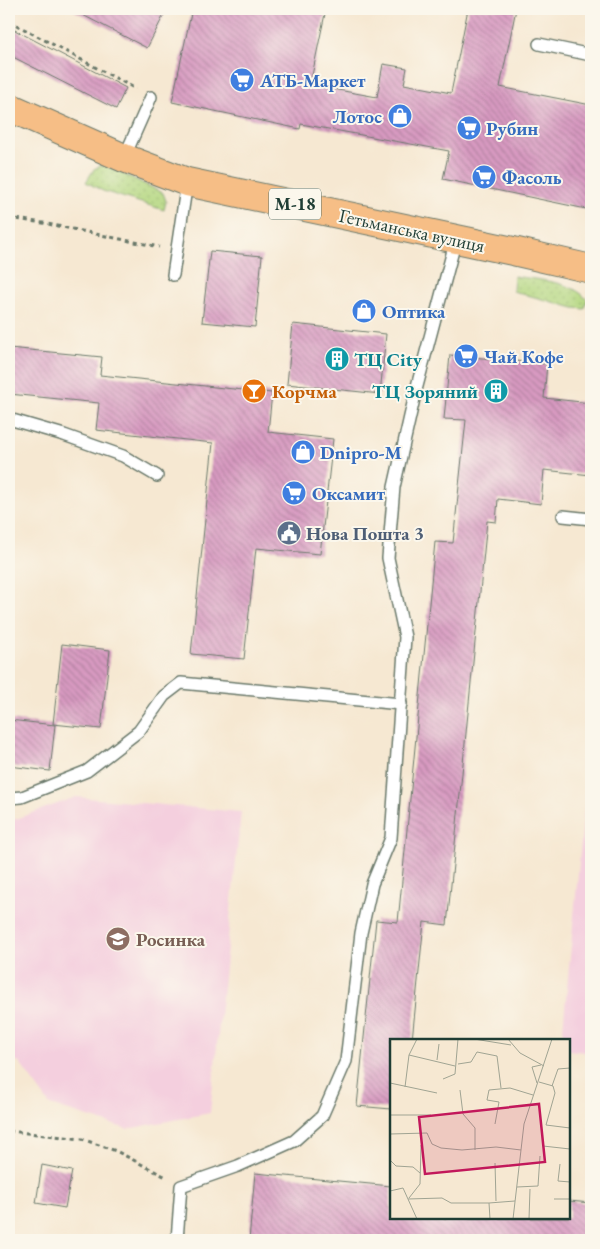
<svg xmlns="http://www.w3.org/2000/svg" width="600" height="1249" font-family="'EB Garamond',serif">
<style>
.built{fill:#f4cfde}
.grass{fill:url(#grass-dots);stroke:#6a8a5a}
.building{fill:url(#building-back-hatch)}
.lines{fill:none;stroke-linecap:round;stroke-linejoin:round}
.service-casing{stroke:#6a796b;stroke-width:14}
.trunk-casing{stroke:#6a796b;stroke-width:30}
.path{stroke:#6a796b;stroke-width:3;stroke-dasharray:4 4;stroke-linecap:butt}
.service{stroke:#fff;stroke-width:11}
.trunk{stroke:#f6be86;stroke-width:28}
.labels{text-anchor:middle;stroke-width:4;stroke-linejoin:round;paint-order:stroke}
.shield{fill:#fbf7ec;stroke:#61756b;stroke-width:1}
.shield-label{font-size:18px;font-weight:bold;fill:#1f3d34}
.shop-label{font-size:19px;font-weight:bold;fill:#366cbe;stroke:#fbf7ec;text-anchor:start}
.street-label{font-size:19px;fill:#1f3d34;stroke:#fbf7ec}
.culture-label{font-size:19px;font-weight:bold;fill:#0d838f;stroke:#fbf7ec;text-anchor:start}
.food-label{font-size:19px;font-weight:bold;fill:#c56008;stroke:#fbf7ec;text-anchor:start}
.service-label{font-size:19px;font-weight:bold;fill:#4e5e75;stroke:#fbf7ec;text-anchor:start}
.education-label{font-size:19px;font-weight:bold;fill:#785e54;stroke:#fbf7ec;text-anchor:start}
.inset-road{fill:none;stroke:#a0a493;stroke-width:1}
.view{fill:#c2185b;fill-opacity:0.15;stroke:#c2185b;stroke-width:2.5}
.inset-edge{fill:none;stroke:#1f3d34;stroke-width:2.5}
</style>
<defs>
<pattern id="grass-dots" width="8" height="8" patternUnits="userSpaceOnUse" patternTransform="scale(1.25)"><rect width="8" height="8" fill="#b4d780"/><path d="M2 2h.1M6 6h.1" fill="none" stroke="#9ab96f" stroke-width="1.8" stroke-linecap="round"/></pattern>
<pattern id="building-back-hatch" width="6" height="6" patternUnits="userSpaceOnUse" patternTransform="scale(1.25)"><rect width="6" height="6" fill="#d89ac1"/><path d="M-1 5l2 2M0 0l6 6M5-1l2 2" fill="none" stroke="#af7f9e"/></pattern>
</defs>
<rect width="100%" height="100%" fill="#fbf7ec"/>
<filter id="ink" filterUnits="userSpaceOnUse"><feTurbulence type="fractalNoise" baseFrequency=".02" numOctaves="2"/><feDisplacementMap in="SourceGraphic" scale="10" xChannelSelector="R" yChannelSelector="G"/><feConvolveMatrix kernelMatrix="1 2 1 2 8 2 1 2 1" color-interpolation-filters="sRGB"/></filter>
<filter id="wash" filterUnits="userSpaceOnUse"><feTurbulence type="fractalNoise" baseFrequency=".0096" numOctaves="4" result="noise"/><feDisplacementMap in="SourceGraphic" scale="20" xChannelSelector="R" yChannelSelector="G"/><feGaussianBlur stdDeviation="1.12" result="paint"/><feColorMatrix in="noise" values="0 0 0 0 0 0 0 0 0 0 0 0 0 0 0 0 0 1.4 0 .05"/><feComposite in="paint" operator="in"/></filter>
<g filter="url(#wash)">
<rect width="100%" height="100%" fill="#f6e8d2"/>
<!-- built -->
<g class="built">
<path d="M591 738V1053L569 1050V1040H562Z"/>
<path d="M76 797 241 812 210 1113 127 1129 50 1105 19 1062 9 1058V820L16 819Z"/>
</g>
<!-- grass -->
<g class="grass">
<path d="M100 166H107L163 193 166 201 164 210 103 191 86 182 94 169Z"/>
<path d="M514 276C536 280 574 281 587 300L585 309 574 308 513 291Z"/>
</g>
<g id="blocks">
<!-- building -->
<g class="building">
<path d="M71 9H167L147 48Z"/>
<path d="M192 9H326L310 85 377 97 383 64 407 68 404 84 451 93 468 9H516L500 87 591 105V210L443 179 449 151 301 124 300 129 172 102Z"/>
<path d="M9 27 126 88 116 109 9 55Z"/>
<path d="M210 251 262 256 255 327 202 322Z"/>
<path d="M293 324 386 334 380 394 287 384Z"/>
<path d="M9 348 102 357 100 375 272 393 268 432 333 439 320 554 256 548 244 659 191 654 213 443 96 430 99 403 9 394Z"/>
<path d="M450 355 547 364 544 398 591 403V475L544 470 541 504 498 499 496 522 487 521 447 925 424 922 412 1040H391V1109L357 1106 376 920 398 922 435 542 453 543 466 420 444 419Z"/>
<path d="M62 644 110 650 101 729 53 724Z"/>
<path d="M9 720 55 725 50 771 9 766Z"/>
<path d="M42 1165 72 1171 65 1208 36 1203Z"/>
<path d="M255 1173 391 1186V1218H569V1201L591 1203V1240H249Z"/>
</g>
</g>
</g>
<g filter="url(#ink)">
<use href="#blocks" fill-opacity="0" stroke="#6a796b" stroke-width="1"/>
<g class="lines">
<defs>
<g id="service">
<path d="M539 44 591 55"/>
<path d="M124 158 151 97"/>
<path d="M173 275 187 182"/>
<path d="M9 419 64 435 123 456 157 476"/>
<path d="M563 516 591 519"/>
<path d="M9 798 22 797 87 771 139 731 164 696 181 683 401 704"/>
<path d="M177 1240 181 1186 238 1166 294 1141 322 1116 346 1061 361 933 372 884 391 838 405 637 388 558 394 487 416 390 456 239"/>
</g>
<path id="trunk" d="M9 107 124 158 187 182 513 251 591 269"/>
</defs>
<!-- service casing -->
<use href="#service" class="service-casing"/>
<!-- trunk casing -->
<use href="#trunk" class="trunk-casing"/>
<!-- path -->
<g class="path">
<path d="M9 21 136 89"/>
<path d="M9 218 43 223 159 247"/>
<path d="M9 1131 82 1139 116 1151 166 1177"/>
</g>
<!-- service -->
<use href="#service" class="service"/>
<!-- trunk -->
<use href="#trunk" class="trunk"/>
</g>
</g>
<!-- icons -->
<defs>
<symbol id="supermarket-disc" viewBox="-11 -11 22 22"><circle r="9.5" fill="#3f7fe0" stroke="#fbf7ec"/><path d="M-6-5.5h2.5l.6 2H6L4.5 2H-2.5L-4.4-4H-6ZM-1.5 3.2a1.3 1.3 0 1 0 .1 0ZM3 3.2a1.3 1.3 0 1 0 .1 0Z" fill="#fff"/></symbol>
<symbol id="shop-disc" viewBox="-11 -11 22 22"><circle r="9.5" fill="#3f7fe0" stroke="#fbf7ec"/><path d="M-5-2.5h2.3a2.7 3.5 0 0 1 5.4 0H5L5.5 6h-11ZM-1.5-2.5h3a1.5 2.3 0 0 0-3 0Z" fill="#fff"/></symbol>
<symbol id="building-disc" viewBox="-11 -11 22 22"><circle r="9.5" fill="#0f9aa8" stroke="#fbf7ec"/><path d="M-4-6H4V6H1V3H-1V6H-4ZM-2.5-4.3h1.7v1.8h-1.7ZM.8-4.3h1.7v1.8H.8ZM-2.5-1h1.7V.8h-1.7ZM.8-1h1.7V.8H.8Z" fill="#fff"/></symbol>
<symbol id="bar-disc" viewBox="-11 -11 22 22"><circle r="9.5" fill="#e8710a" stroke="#fbf7ec"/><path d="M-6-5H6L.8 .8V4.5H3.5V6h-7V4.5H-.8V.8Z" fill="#fff"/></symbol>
<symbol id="civic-disc" viewBox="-11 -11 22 22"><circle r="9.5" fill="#5c6f8a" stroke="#fbf7ec"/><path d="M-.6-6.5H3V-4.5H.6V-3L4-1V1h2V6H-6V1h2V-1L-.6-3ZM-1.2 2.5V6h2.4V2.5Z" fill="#fff"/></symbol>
<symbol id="school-disc" viewBox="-11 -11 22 22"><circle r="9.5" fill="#8d6e63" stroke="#fbf7ec"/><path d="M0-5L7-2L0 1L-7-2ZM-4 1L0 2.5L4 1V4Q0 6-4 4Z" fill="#fff"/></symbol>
</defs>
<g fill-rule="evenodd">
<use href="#supermarket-disc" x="228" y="66" width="28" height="28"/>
<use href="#shop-disc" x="386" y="102" width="28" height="28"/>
<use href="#supermarket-disc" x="455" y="114" width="28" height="28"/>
<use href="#supermarket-disc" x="470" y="163" width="28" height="28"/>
<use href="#shop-disc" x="350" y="297" width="28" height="28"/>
<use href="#supermarket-disc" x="452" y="342" width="28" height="28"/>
<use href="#building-disc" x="323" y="345" width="28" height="28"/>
<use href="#bar-disc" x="240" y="377" width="28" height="28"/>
<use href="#building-disc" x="482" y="377" width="28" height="28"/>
<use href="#shop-disc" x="289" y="438" width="28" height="28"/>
<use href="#supermarket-disc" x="280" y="479" width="28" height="28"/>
<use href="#civic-disc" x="275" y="519" width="28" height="28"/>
<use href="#school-disc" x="104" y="925" width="28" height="28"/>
</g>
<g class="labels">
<!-- shield labels -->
<rect class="shield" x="269" y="188.5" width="52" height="31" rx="4"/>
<g class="shield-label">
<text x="295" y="210">М-18</text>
</g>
<!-- shop labels -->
<g class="shop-label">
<text x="260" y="87">АТБ-Маркет</text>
<text x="382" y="123" text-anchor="end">Лотос</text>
<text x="486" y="135">Рубин</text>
<text x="502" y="184">Фасоль</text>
<text x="382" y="318">Оптика</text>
<text x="484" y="363">Чай Кофе</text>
<text x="320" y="459">Dnipro-M</text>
<text x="312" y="500">Оксамит</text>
</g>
<!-- street labels -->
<g class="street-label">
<text transform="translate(412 230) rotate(12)" y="7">Гетьманська вулиця</text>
</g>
<!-- culture labels -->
<g class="culture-label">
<text x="354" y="366">ТЦ City</text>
<text x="478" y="398" text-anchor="end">ТЦ Зоряний</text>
</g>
<!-- food labels -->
<g class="food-label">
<text x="272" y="398">Корчма</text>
</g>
<!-- service labels -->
<g class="service-label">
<text x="306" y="540">Нова Пошта 3</text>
</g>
<!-- education labels -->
<g class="education-label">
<text x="136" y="946">Росинка</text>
</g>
</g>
<!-- overview -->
<g transform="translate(390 1039)">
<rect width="180" height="180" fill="#f6e8d2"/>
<path class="inset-road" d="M84 0 121 6M118 0 130 14 154 27M19 16 65 27M47 21 49 5M68 25 81 23 87 13 107 17 111 49M53 40 65 35 68 0M149 43 163 47 165 54 156 86 180 89M0 44 47 54M147 44 142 28 151 26M162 47 168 30 180 29M15 48 19 16 27 0M70 51 73 75 85 89V111M0 76H41M105 85 109 63 97 61 99 51 120 49 143 56M0 95 37 94 42 105 51 109 72 111 106 108 131 111M153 107 180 110M0 121 6 127 23 128 30 134M105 124 106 162M170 125 168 142 180 143M127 148 148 147 150 117M0 152 13 149 27 180M19 159 30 145 31 106M18 160 52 159 61 164H99M164 160H180M100 180 99 164 125 162M123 180 134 85 162 0M139 180 140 150"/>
<path class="view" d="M149 65 155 123 35 135 29 78Z"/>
<rect width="180" height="180" class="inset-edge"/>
</g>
<!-- margin -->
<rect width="600" height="1249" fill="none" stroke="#fbf7ec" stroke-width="30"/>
</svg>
